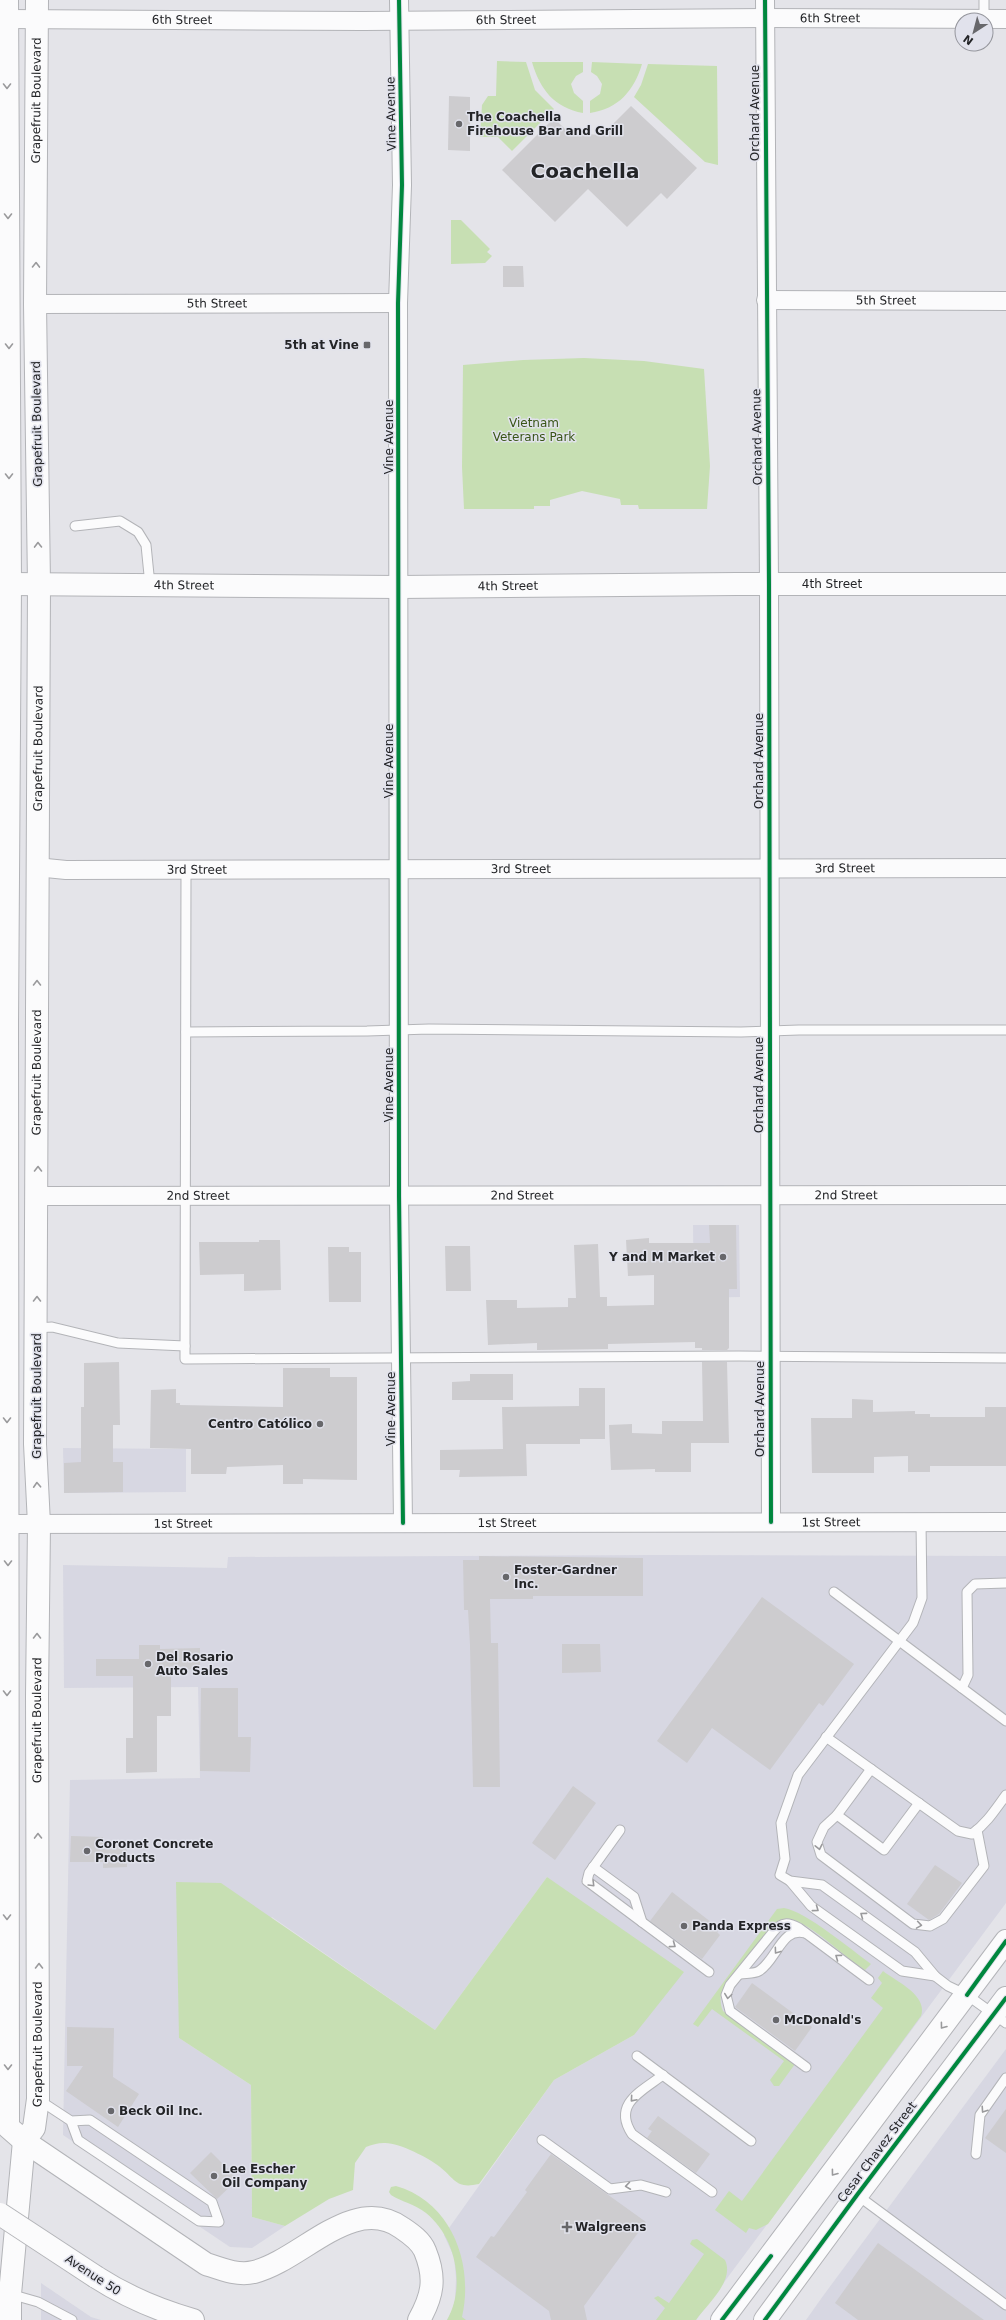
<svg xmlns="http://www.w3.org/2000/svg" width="1006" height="2320" font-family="'DejaVu Sans',sans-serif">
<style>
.built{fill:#d7d7e2}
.green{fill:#c7dfb3}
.building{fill:#cdcccf}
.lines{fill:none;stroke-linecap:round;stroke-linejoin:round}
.lane-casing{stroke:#b3b4b8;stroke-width:11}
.street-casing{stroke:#b3b4b8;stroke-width:20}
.secondary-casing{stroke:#b3b4b8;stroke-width:24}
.primary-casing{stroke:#b3b4b8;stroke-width:24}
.lane{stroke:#fbfbfc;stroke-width:9}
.street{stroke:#fbfbfc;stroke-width:18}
.secondary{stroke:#fbfbfc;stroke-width:22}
.primary{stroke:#fbfbfc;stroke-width:22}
.secondary-bridge-casing{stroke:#b3b4b8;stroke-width:24;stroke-linecap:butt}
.secondary-bridge{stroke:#fbfbfc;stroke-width:22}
.cycleway-casing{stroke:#e1e2ec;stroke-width:6}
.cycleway{stroke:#00873e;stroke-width:4}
.oneway{stroke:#9a9a9c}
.poi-dot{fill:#67676b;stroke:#e1e2ec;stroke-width:1.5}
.labels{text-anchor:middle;stroke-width:3;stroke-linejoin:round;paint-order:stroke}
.street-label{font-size:12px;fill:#232427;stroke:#e1e2ec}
.poi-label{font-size:12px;font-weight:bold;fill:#232427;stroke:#e1e2ec;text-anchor:start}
.park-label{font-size:12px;fill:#395517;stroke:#e1e2ec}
.town-label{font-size:20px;font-weight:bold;fill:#232427;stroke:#e1e2ec}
</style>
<rect width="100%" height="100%" fill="#e4e4e9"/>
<!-- built -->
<g class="built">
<path d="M693 1225H739L740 1297 694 1298Z"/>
<path d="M63 1448 186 1449V1492L64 1493Z"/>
<path d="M654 1555 1006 1556V1903L696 2320H447L452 2311 455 2300 456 2278 454 2257 444 2235 554 2080 634 2035 547 1877 435 2030 272 1917 179 2038 251 2085 252 2217 285 2226 252 2248 230 2247 63 2135 70 1780 200 1778 198 1687 64 1688 63 1565 227 1568 228 1557Z"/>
<path d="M1006 2049V2320H806L823 2296Z"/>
<path d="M41 2283 91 2317 101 2320H41Z"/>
</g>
<!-- green -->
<g class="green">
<path d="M497 61 526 62 535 90 554 109 512 151 498 137H480L482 105 488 96H496Z"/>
<path d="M532 62H583V72L576 76 571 84 574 93 583 101V113C555 108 540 90 532 62Z"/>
<path d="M592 62 642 64C634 91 618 109 590 113V101L600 94 602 84 597 76 591 72Z"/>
<path d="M648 64 717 66 718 165 705 162 634 97 641 85Z"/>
<path d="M451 220H461L490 249 487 252 492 256 485 263 451 264Z"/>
<path d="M584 358 644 361 704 369 710 466 707 509H639L638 505H621L620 499 582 491 550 500V506H534V509H464L462 467 463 365 523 360Z"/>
<path d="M547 1877 684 1972 634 2035 554 2080 479 2184C456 2189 456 2180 440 2167 429 2158 398 2142 384 2143 378 2143 371 2145 366 2147L355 2163 353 2190 329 2199 285 2226 252 2217 251 2085 179 2038 176 1882 221 1883 435 2030Z"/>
<path d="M784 1908C805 1911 852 1950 871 1964L865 1970C845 1958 811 1923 790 1919 782 1918 777 1921 771 1926 764 1936 757 1947 750 1957 737 1974 713 1987 723 2011L795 2064 779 2086H774L770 2080 784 2061 712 2009 698 2027 693 2024 777 1909Z"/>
<path d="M883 1971C897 1982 928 1995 921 2016L768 2224 756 2230 749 2228 746 2233 715 2210 729 2191 742 2201 883 2008 871 1998 882 1983 878 1978Z"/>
<path d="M396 2186C452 2202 474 2264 462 2317L466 2320H447C466 2287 456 2237 426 2213 415 2204 402 2202 391 2195L389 2192 391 2187Z"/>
<path d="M697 2239 725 2260C735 2281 707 2304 696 2320H656L665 2308 654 2298 658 2296 669 2303 704 2254 690 2244 692 2240Z"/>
</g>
<!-- building -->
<g class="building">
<path d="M449 96 470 97V151L448 150Z"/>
<path d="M631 106 697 168 667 199 661 193 627 227 588 189 555 222 502 170 554 118 569 133 602 135Z"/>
<path d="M503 266H523L524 287H503Z"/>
<path d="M709 1225H736L737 1289H729V1348L727 1350H702V1348H695V1342L608 1344V1349L537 1350V1343L488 1345 486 1300H517V1308L568 1307V1298H576L574 1245 598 1244 600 1297H607V1306L654 1305V1275L628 1276 626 1240 649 1238V1243H710Z"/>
<path d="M259 1240H280L281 1290 244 1291V1274L200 1275 199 1242H259Z"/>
<path d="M445 1246H470L471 1291H446Z"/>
<path d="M328 1247H349V1252H361V1302H329Z"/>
<path d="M119 1362 120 1425H113V1462H123V1492L64 1493V1463L81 1462V1407H84V1363Z"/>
<path d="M702 1362H727L729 1443H691V1472H655V1469L611 1470 609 1425 632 1424V1433L662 1434V1421H703Z"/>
<path d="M283 1368H330V1377H357V1480L303 1479V1484H283V1465L227 1467 226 1474H191V1449L150 1448 151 1390 176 1389V1403H180V1405L283 1407Z"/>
<path d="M470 1374H513V1400H452V1382L470 1381Z"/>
<path d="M579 1388H605V1439H580V1444H526L527 1476 459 1477 460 1470H440V1450L503 1449 502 1407 579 1406Z"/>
<path d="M852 1399 873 1400V1412L915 1411V1414H930V1417H985V1407H1006V1466H930V1472H908V1456L874 1457V1473H812L811 1418H852Z"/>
<path d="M479 1556 643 1558V1596H533V1599H490L491 1643H498L500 1787H473L470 1645 468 1610H464L463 1560H479Z"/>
<path d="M762 1597 854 1664 823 1706 819 1703 770 1770 712 1728 687 1763 657 1741Z"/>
<path d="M562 1644H600L601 1672 562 1673Z"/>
<path d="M139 1645H160V1649L200 1648V1669L171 1670V1716H157V1772L126 1773V1738H133V1676H96V1659H139Z"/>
<path d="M201 1688H238V1737H251L250 1772 200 1771Z"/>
<path d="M573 1786 596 1803 555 1860 532 1843Z"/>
<path d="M71 1836 103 1837V1840H127V1867L103 1868V1862H70Z"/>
<path d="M935 1865 962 1883 939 1914 929 1920 907 1904Z"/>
<path d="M672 1892 720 1929 717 1932 720 1935 702 1959 650 1921Z"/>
<path d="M752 1983 812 2027 795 2051 735 2007Z"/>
<path d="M67 2027 114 2028 113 2077 139 2094 118 2127 66 2091 83 2066H67Z"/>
<path d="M1006 2109V2153L985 2138Z"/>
<path d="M658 2116 710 2154 696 2173 647 2138 652 2131 648 2129Z"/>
<path d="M211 2152 238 2179 217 2199 190 2173Z"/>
<path d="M551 2154 646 2222 584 2306 587 2320H551L549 2311 476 2257 491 2236 494 2237 527 2192 525 2190Z"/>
<path d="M878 2243 903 2261 984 2320H858L835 2303Z"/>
</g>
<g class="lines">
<defs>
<g id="lane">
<path d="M984 19V0"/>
<path d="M75 526 120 521 138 532 146 545 150 585"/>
<path d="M186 870 185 1359 739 1356 1006 1358"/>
<path d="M186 1032 367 1031 429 1029 741 1032 799 1030H1006"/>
<path d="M37 1328 52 1327 118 1343 185 1346"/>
<path d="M921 1522 922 1598 913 1623 798 1775 781 1823 785 1859 780 1875 790 1881 822 1885 915 1952 935 1976 948 1986 967 1995 1006 2023"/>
<path d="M834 1592 1006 1721"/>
<path d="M962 1688 968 1675 967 1592 975 1584 1006 1583"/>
<path d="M826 1737 958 1831 972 1834C987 1823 995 1810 1006 1795"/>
<path d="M871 1769 837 1815 884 1850 919 1803"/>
<path d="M837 1815 824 1827 817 1842 821 1855 913 1924 930 1926 943 1919 984 1866 977 1830"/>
<path d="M620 1830 589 1873 587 1881 709 1972"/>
<path d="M593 1867 634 1897 642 1922"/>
<path d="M790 1881 811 1906 902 1971 935 1976"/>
<path d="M740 1974C746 1973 754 1974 759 1971 776 1961 782 1926 805 1933"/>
<path d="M637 2056 751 2141"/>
<path d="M806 2067 730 2011 726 1995 730 1985 774 1931C782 1922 788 1922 799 1928L869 1980"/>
<path d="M663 2075C642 2091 612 2104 632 2134L712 2192"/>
<path d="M39 2100 71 2121 78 2140 199 2221 219 2222 212 2202 90 2120 71 2121"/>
<path d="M542 2140 610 2189 641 2185 666 2192"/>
<path d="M976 2154 980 2115 1006 2078"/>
<path d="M857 2195 1006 2305"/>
<path d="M10 2294 38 2302 72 2320"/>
</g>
<g id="street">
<path d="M399 0 402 185 398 303 399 1196 403 1523"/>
<path d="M765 0 769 584 771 1522"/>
<path id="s1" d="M7 19 363 21 765 18 1006 19"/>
<path id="s2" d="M766 300 1006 301"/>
<path id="s3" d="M35 304 398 303"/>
<path id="s4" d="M36 867 66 870 1006 868"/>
<path id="s5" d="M38 1196 1006 1195"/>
<path id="s6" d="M8 1524 1006 1522"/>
</g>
<g id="secondary">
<path id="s7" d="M10 584 399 587 737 584H1006"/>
<path d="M24 2141 206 2264C221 2269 238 2276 254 2272 302 2260 353 2193 402 2228 411 2234 421 2241 425 2251 436 2278 433 2295 419 2320"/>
<path d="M96 2277C127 2297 158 2310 193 2320"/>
</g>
<g id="primary">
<path d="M7 0 10 584 7 1023 8 2127 24 2141"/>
<path id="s8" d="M10 2320V2294L24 2141 34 2128 38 2099 37 1696 39 1524 35 1444 39 584 35 304 37 0"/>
<path d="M722 2320 1006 1941"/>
<path d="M765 2320 857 2195 1006 1998"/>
</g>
</defs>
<!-- lane casing -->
<use href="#lane" class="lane-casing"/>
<!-- street casing -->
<use href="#street" class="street-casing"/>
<!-- secondary casing -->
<use href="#secondary" class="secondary-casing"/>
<!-- primary casing -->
<use href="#primary" class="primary-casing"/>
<!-- lane -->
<use href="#lane" class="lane"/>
<!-- street -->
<use href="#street" class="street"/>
<!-- secondary -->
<use href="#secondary" class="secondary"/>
<!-- primary -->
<use href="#primary" class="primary"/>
<defs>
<path id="secondary-bridge" d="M0 2214 96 2277"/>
</defs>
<!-- secondary-bridge casing -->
<use href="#secondary-bridge" class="secondary-bridge-casing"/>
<!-- secondary-bridge -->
<use href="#secondary-bridge" class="secondary-bridge"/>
<defs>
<g id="cycleway">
<path d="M399 0 402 185 398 303 399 1196 403 1523"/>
<path d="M765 0 769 584 771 1522"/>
<path d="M967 1995 1006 1941"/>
<path d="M722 2320 771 2256"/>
<path d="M765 2320 857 2195 1006 1998"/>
</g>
</defs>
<!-- cycleway casing -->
<use href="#cycleway" class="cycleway-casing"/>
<!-- cycleway -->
<use href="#cycleway" class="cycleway"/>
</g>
<!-- one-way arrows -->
<defs><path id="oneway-chevron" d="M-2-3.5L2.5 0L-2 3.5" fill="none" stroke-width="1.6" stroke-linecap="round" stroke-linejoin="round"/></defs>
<g class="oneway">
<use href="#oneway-chevron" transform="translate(7 86) rotate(90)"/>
<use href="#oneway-chevron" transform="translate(8 216) rotate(90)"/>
<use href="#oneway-chevron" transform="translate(36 265) rotate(-89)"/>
<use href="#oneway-chevron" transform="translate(9 346) rotate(90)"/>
<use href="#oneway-chevron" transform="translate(9 476) rotate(90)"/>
<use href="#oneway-chevron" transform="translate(38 545) rotate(-91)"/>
<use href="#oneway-chevron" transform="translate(37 983) rotate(-90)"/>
<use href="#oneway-chevron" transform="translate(38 1169) rotate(-90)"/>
<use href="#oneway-chevron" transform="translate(37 1299) rotate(-90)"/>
<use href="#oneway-chevron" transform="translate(7 1420) rotate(90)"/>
<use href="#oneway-chevron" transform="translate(37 1485) rotate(-93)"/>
<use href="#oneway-chevron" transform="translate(8 1563) rotate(90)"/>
<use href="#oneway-chevron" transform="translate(37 1636) rotate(-90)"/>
<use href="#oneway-chevron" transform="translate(7 1693) rotate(90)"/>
<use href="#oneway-chevron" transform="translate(38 1836) rotate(-91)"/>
<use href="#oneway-chevron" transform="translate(819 1847) rotate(78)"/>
<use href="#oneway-chevron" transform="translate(592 1884) rotate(45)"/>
<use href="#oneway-chevron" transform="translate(816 1909) rotate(36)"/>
<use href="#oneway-chevron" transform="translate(863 1915) rotate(-144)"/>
<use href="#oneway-chevron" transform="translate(7 1917) rotate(90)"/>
<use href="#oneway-chevron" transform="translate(919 1925) rotate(9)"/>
<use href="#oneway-chevron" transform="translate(673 1945) rotate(36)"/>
<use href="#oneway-chevron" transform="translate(777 1951) rotate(126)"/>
<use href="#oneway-chevron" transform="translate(838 1957) rotate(-144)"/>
<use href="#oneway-chevron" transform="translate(39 1966) rotate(-90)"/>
<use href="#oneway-chevron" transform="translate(728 1996) rotate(98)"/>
<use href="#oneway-chevron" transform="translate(943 2026) rotate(127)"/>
<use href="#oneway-chevron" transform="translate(8 2067) rotate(90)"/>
<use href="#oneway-chevron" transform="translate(633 2099) rotate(131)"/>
<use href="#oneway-chevron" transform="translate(984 2110) rotate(124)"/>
<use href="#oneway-chevron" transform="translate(834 2173) rotate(127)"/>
<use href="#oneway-chevron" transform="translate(628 2186) rotate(172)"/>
</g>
<!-- markers -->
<g class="poi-dot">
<circle cx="459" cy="124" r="4"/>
<rect x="363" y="341" width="8" height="8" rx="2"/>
<circle cx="723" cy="1257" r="4"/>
<circle cx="320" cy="1424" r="4"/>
<circle cx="506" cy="1577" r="4"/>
<circle cx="148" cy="1664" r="4"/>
<circle cx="87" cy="1851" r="4"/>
<circle cx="684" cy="1926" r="4"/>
<circle cx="776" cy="2020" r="4"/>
<circle cx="111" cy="2111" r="4"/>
<circle cx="214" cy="2176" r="4"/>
<path d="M565 2221h4v4h4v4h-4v4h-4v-4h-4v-4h4z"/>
</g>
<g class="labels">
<!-- street labels -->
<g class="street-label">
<text dy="4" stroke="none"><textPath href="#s1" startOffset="823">6th Street</textPath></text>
<text dy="4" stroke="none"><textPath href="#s1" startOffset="499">6th Street</textPath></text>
<text dy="4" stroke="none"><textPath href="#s1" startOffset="175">6th Street</textPath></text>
<text dy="4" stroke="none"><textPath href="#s8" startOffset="2224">Grapefruit Boulevard</textPath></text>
<text transform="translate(755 113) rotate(-90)" y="4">Orchard Avenue</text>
<text transform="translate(391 114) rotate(-91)" y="4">Vine Avenue</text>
<text dy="4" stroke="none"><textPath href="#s2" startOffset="120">5th Street</textPath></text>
<text dy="4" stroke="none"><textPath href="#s3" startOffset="182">5th Street</textPath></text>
<text transform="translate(37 424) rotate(-91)" y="4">Grapefruit Boulevard</text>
<text transform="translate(389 437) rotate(-90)" y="4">Vine Avenue</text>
<text transform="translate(757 437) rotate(-91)" y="4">Orchard Avenue</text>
<text dy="4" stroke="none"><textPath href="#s7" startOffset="822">4th Street</textPath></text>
<text dy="4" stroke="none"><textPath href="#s7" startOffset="174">4th Street</textPath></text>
<text dy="4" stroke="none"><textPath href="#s7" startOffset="498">4th Street</textPath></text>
<text dy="4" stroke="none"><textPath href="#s8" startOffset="1576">Grapefruit Boulevard</textPath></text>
<text transform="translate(389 761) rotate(-90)" y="4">Vine Avenue</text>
<text transform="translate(759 761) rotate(-90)" y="4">Orchard Avenue</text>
<text dy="4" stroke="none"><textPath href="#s4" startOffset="809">3rd Street</textPath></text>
<text dy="4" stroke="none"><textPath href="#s4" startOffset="485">3rd Street</textPath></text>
<text dy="4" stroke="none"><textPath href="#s4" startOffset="161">3rd Street</textPath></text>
<text dy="4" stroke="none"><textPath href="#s8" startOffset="1252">Grapefruit Boulevard</textPath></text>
<text transform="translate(389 1085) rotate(-90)" y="4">Vine Avenue</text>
<text transform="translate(759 1085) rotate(-90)" y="4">Orchard Avenue</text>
<text dy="4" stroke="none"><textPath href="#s5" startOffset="808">2nd Street</textPath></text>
<text dy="4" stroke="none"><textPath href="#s5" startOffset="160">2nd Street</textPath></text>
<text dy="4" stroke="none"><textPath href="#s5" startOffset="484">2nd Street</textPath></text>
<text transform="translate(37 1396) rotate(-90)" y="4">Grapefruit Boulevard</text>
<text transform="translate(391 1409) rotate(-90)" y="4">Vine Avenue</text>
<text transform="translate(760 1409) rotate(-90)" y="4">Orchard Avenue</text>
<text dy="4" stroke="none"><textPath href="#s6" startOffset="823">1st Street</textPath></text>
<text dy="4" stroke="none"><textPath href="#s6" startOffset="499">1st Street</textPath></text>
<text dy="4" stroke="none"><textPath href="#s6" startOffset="175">1st Street</textPath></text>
<text dy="4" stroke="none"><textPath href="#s8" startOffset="604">Grapefruit Boulevard</textPath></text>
<text dy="4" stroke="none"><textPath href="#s8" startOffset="280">Grapefruit Boulevard</textPath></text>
<text transform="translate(877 2152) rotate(-53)" y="4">Cesar Chavez Street</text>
<text transform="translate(93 2275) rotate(33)" y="4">Avenue 50</text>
</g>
<!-- poi labels -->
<g class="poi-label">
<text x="467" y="121">The Coachella<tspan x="467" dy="14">Firehouse Bar and Grill</tspan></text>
<text x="359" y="349" text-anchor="end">5th at Vine</text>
<text x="715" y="1261" text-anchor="end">Y and M Market</text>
<text x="312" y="1428" text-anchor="end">Centro Católico</text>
<text x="514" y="1574">Foster-Gardner<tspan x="514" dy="14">Inc.</tspan></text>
<text x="156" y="1661">Del Rosario<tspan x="156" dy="14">Auto Sales</tspan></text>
<text x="95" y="1848">Coronet Concrete<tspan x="95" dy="14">Products</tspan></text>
<text x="692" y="1930">Panda Express</text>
<text x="784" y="2024">McDonald's</text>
<text x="119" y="2115">Beck Oil Inc.</text>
<text x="222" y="2173">Lee Escher<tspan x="222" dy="14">Oil Company</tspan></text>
<text x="575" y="2231">Walgreens</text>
</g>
<!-- park labels -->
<g class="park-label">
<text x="534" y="427">Vietnam<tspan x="534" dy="14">Veterans Park</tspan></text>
</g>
<!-- town labels -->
<g class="town-label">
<text x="585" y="178">Coachella</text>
</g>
</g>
<!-- north arrow -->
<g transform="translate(974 32) rotate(216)"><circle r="19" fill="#e1e2ec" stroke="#95969d"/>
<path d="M0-3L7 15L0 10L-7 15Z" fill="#67676b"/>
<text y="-6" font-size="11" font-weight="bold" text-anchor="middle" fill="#232427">N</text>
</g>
</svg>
